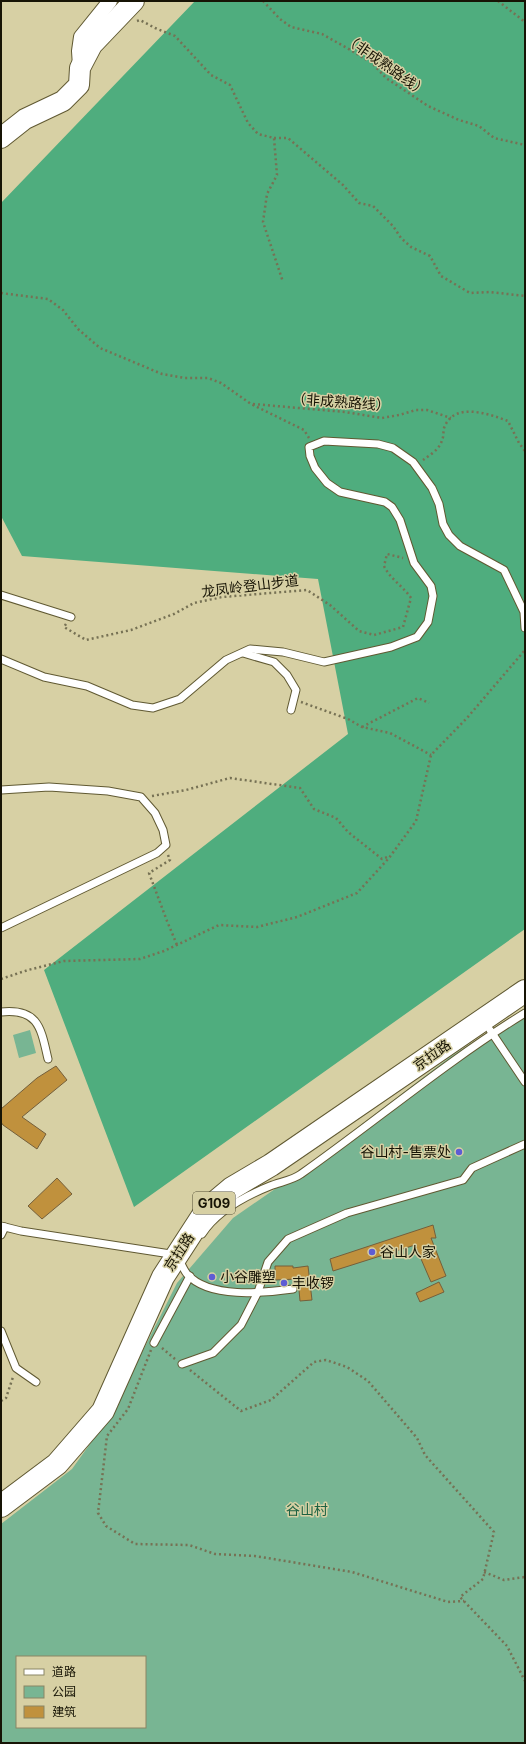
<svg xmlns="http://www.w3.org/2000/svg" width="526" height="1744" font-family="Inter,'Noto Sans SC',sans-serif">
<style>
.green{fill:#78b593;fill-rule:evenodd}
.forest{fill:#4fad7e}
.building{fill:#c0913d;stroke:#745f3b}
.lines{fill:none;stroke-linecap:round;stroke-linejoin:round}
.lane-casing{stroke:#605932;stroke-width:9}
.street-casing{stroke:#605932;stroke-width:16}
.secondary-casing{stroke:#605932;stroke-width:22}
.highway-casing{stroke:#605932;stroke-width:24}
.path{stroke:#767154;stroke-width:2.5;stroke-dasharray:2 3;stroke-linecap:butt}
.lane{stroke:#fff;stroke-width:7}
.street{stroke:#fff;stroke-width:14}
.secondary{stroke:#fff;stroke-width:20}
.highway{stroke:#fff;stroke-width:22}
.poi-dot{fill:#5e5cd4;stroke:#d7d0a4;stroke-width:1.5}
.labels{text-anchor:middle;stroke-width:3;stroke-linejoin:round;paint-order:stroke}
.shield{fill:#d7d0a4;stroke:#514c35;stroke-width:1}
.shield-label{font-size:13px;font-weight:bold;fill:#171405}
.street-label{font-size:14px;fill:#171405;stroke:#d7d0a4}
.poi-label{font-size:14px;fill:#171405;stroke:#d7d0a4;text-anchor:start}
.park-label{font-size:14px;fill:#1c6242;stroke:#d7d0a4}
</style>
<rect width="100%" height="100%" fill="#d7d0a4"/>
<!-- green -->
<g class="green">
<path d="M525 1008V1743H1V1524L72 1469 110 1416 177 1283 233 1218 298 1173 450 1057ZM17 1657H145V1727H17Z"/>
<path d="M30 1030 36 1053 19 1058 13 1035Z"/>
</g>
<!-- forest -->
<path class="forest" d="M195 1H525V929L134 1207 44 970 348 734 318 579 22 556 1 516V203Z"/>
<!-- building -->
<g class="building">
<path d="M56 1066 67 1080 22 1117 46 1134 37 1149 3 1125 1 1122V1109L37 1078Z"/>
<path d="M57 1178 72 1194 42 1219 28 1206Z"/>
<path d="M433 1225 436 1238H431L446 1276 431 1282 415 1245 333 1271 330 1259Z"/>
<path d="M275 1266H293V1268L308 1266 312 1300 300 1301 298 1279 275 1280Z"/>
<path d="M439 1282 444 1292 420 1302 416 1293Z"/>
</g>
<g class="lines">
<defs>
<g id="lane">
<path d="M1 595 71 617"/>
<path d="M243 653 274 662 287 675 296 690 291 710"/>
<path d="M1 659 44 677 87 686 132 705 153 708 180 699 226 660 250 649 283 652 324 662 391 647 417 637 428 622 433 596 431 586 414 563 400 520 392 507 385 502 340 492 327 483 315 468 310 456 309 447 324 441 378 444 393 448 413 462 432 488 439 504 443 524 449 535 460 546 504 570 524 612 525 628"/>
<path d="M1 790 49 787 108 791 141 797 155 813 163 830 166 845 157 853 1 928"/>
<path d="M1 1012C39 1008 41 1029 48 1059"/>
<path d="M490 1030 525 1082"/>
<path d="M1 1226 21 1231 177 1255C180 1261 183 1269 187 1274 209 1299 263 1293 293 1289"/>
<path d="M202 1234C217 1211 245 1196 270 1186 280 1182 293 1180 301 1174 376 1121 447 1061 525 1013"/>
<path d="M1 1235 5 1227"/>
<path d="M1 1331 16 1368 36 1382"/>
<path d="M154 1343 190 1276"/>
<path d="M182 1364 213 1353 241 1325 258 1292 268 1262 288 1239 347 1213 463 1180 472 1168 525 1144"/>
</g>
<path id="street" d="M80 66 79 51 81 37 110 1"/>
<path id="secondary" d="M1 138 25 119 63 101 79 85 80 68 92 45 134 1"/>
<path id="highway" d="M1 1506 57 1464 103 1411 163 1277 207 1209 232 1188 271 1165 525 991"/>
</defs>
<!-- lane casing -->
<use href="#lane" class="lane-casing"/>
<!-- street casing -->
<use href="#street" class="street-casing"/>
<!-- secondary casing -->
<use href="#secondary" class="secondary-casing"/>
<!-- highway casing -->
<use href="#highway" class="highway-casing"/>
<!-- path -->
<g class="path">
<path d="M263 1 280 19 291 27 322 34 347 48 372 63 386 78 428 106 459 120 479 126 494 138 525 145"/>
<path d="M498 1 525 22"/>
<path d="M137 21 140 20 155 28 175 36 211 75 230 85 248 123 258 134 274 138 277 175 267 194 263 222 283 282"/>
<path d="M274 138H288L343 185 359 203 373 206 393 226 401 238 411 247 430 256 441 276 470 293 490 292 525 296"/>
<path d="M1 293 48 299 63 310 78 329 100 348 162 374 185 378H208L221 383 251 404 304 430 309 438"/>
<path d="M253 404 345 412 382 418 399 415 416 410H427L451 418"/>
<path d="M423 460C430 455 440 449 442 440 444 436 443 432 444 428 454 401 489 414 508 421L519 443 525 451"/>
<path d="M66 624 64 627 86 640 131 630 174 614 194 603 222 597 307 590 330 605 359 631 374 635 403 627 411 598C403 586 390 579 384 566L387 554 403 558"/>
<path d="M301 702 348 719 362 727 390 733 431 755"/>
<path d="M362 727 418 698 429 703"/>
<path d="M152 796 186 790 230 778 300 788 314 809 336 818 348 832 382 859 390 856"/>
<path d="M168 855 170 860 149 873 167 921 177 945"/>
<path d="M1 979 28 970 64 961 140 959 164 951 219 925 257 927 297 917 357 893 389 858 416 821 431 755 467 718 525 650"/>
<path d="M162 1348 175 1359"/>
<path d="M151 1350 128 1409 107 1436 98 1513 106 1526 135 1544 189 1545 215 1554 255 1556 352 1572 448 1602 464 1601"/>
<path d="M190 1370 241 1411 271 1400 314 1362 326 1360 347 1367 368 1381 417 1438 425 1455 494 1532 483 1579 460 1597 507 1646 525 1681"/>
<path d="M1 1401 6 1398 13 1377"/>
<path d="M484 1572 504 1580 525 1577"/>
</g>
<!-- lane -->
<use href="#lane" class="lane"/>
<!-- street -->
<use href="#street" class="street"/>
<!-- secondary -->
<use href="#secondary" class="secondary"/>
<!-- highway -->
<use href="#highway" class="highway"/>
</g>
<!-- markers -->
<g class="poi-dot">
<circle cx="459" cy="1152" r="4"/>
<circle cx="372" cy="1252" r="4"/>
<circle cx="212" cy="1277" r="4"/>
<circle cx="284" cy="1283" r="4"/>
</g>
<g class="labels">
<!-- shield labels -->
<rect class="shield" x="193" y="1192" width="42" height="22" rx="3"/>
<g class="shield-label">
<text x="214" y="1208">G109</text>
</g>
<!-- street labels -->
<g class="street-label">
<text transform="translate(386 65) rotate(35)" y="5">（非成熟路线）</text>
<text transform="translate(341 402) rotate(4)" y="5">（非成熟路线）</text>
<text transform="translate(250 586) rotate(-7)" y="5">龙凤岭登山步道</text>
<text transform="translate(432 1055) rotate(-35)" y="5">京拉路</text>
<text transform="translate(179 1252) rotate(-57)" y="5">京拉路</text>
</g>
<!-- poi labels -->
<g class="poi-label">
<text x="451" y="1157" text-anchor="end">谷山村-售票处</text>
<text x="380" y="1257">谷山人家</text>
<text x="220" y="1282">小谷雕塑</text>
<text x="292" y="1288">丰收锣</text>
</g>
<!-- park labels -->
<g class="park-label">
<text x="307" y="1515">谷山村</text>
</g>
</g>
<!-- border -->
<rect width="526" height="1744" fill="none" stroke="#171405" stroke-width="4"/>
<!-- legend -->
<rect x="16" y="1656" width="130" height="72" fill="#d7d0a4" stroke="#8a8564"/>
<rect x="24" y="1669" width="20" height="6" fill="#ffffff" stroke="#8a8564"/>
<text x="52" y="1676" font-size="12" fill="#171405">道路</text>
<rect x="24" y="1686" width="20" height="12" fill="#78b593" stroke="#8a8564"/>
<text x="52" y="1696" font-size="12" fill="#171405">公园</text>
<rect x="24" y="1706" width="20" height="12" fill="#c0913d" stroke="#8a8564"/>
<text x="52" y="1716" font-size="12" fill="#171405">建筑</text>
</svg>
